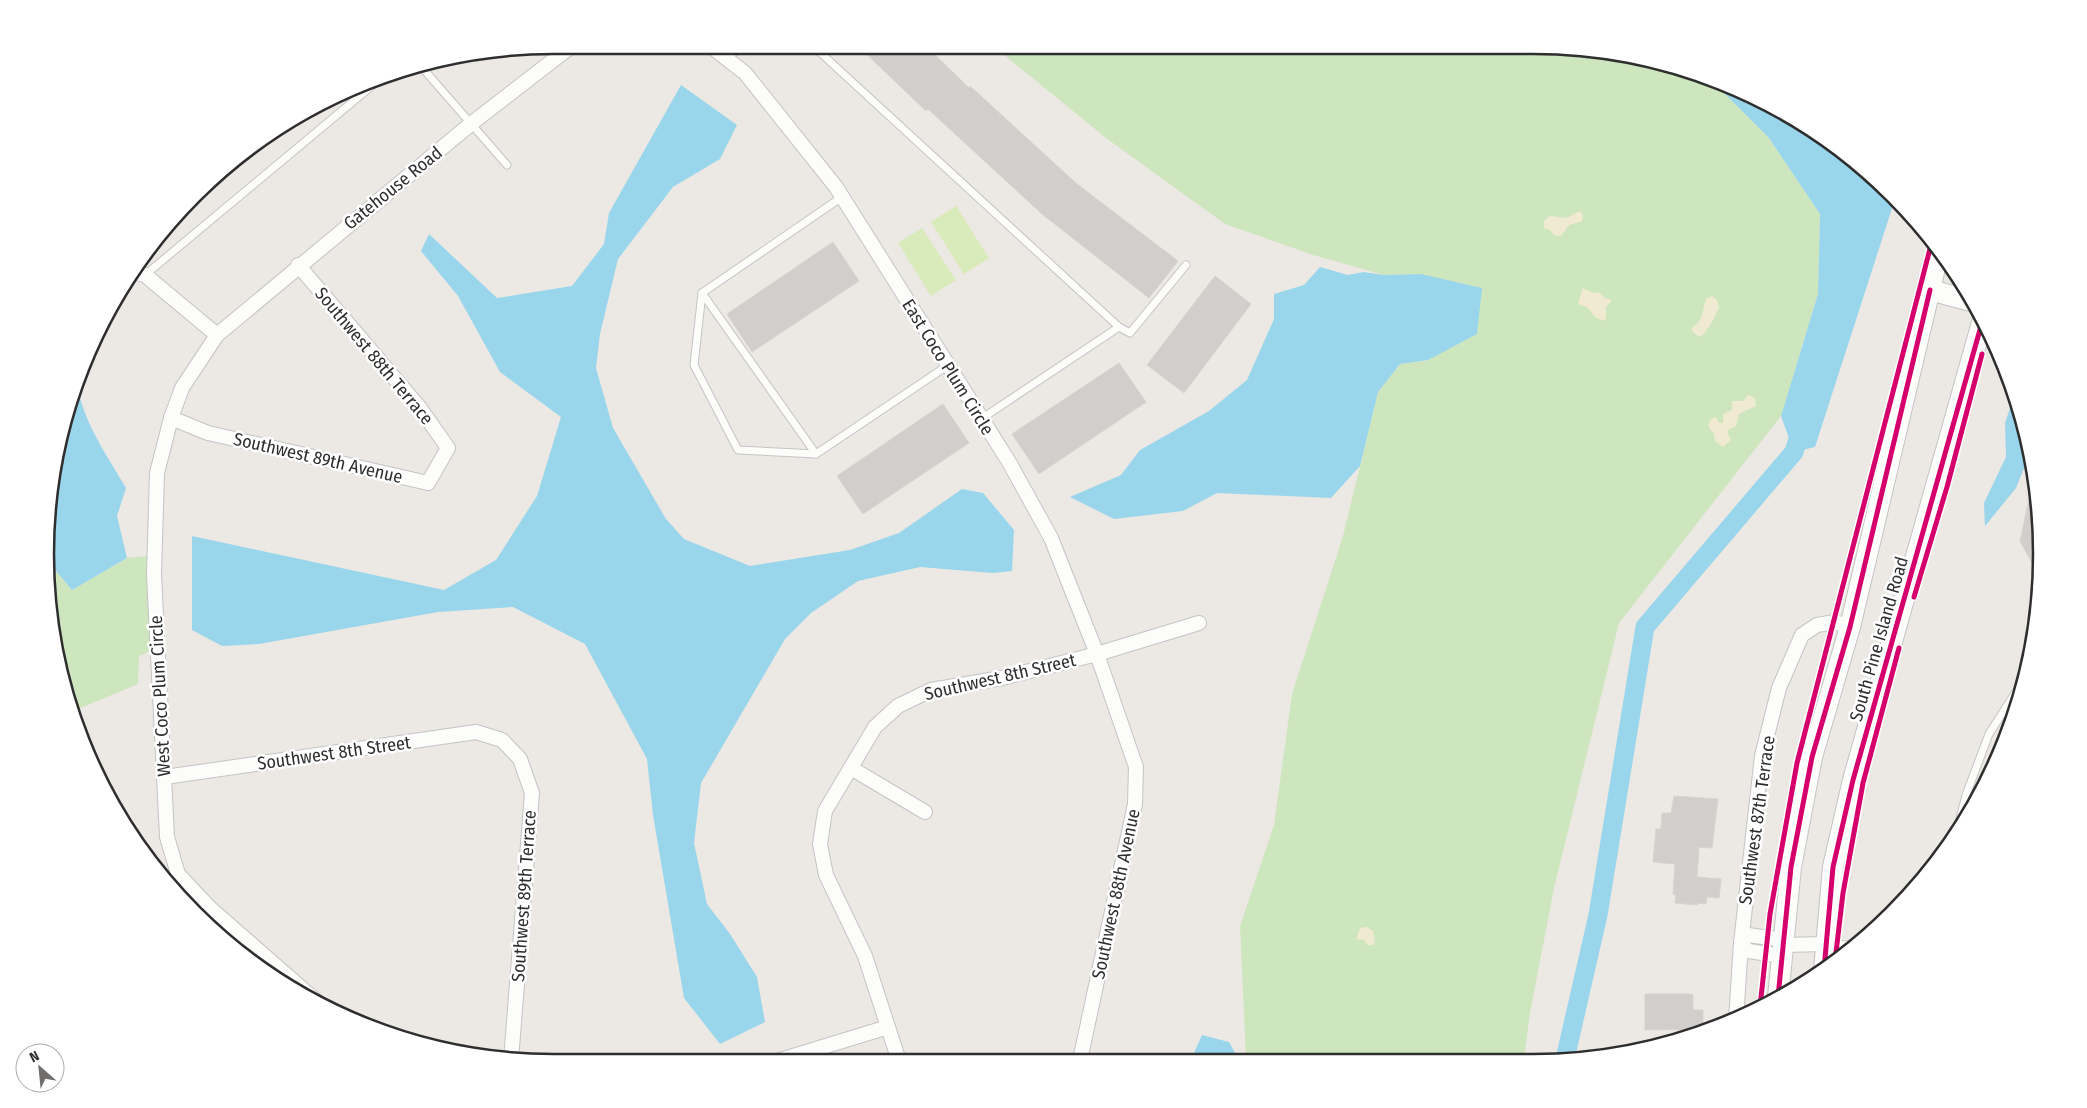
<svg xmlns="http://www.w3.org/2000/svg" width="2087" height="1108" font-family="'Fira Sans Condensed',sans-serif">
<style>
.green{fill:#cee6be}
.sand{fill:#f0ead3}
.pitch{fill:#d9eabb}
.water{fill:#99d6ec}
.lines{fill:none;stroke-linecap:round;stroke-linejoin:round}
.canal{stroke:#99d6ec;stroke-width:19}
.building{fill:#d1cecb;stroke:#d7d4d0}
.lane-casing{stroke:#c5c4c5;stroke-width:9}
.street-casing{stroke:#c5c4c5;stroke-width:16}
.secondary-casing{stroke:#c5c4c5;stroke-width:22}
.lane{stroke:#fcfcfb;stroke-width:7}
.street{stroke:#fcfcfb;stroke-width:14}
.secondary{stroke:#fcfcfb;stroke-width:20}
.cycleway-casing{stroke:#fff;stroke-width:8}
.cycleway{stroke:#d6006c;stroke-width:5}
.labels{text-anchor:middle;stroke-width:5;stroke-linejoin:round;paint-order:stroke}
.street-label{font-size:18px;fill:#2e2e2e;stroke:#fff}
.rim{fill:none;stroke:#2e2e2e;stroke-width:2.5}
</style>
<rect width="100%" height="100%" fill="#ece8e4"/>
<!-- green -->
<g class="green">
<path d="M992 45 1566 46 1665 62 1711 80 1769 138 1820 214 1818 294 1781 416 1619 623 1554 888 1530 1013 1524 1059 1246 1060 1240 926 1274 825 1292 694 1343 536 1378 392 1400 364 1428 360 1421 274 1384 275 1313 255 1225 224 1106 138Z"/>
<path d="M148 556 151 651 139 656 138 684 71 712C55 665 46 609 46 559L72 590 127 558Z"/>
</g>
<!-- sand -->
<g class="sand">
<path d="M1577 212H1580L1583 215 1582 221 1569 225 1561 236 1554 235 1550 230 1544 228V221L1550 216 1567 218Z"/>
<path d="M1583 288 1593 293 1599 292 1605 298 1612 300 1606 307V318L1603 321 1595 317 1587 307 1578 304Z"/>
<path d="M1712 296 1716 299 1719 307C1716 315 1707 334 1699 337L1692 331V328L1699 322 1702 315 1706 299Z"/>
<path d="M1748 395 1755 398 1756 406 1739 414 1736 426 1729 429 1727 432 1731 440 1723 447 1715 441 1714 434 1708 426 1711 419 1715 417 1720 423H1723V414L1732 410V401H1743Z"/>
<path d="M1367 927 1373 931 1375 942 1373 945H1368L1364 940 1356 939 1360 928Z"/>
</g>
<!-- pitch -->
<g class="pitch">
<path d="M956 206 989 258 964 274 931 222Z"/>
<path d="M922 228 956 280 931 296 898 243Z"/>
</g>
<!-- water -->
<g class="water">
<path d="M1711 80 1758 98 1843 150 1895 199 1815 447 1794 452 1781 416 1818 294 1820 214 1769 138Z"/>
<path d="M681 85 737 125 720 159 673 187 618 259 600 334 596 368 613 428 666 519 684 539 750 566 850 550 899 533 962 489 983 493 1014 530 1012 571 993 573 920 567 858 581 811 613 785 639 701 783 694 843 707 904 730 934 757 977 765 1022 720 1044 684 998 653 815 647 759 585 644 513 607 438 612 259 644 222 646 192 630V536L444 590 496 560 537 496 561 417 500 372 458 296 421 251 429 234 497 298 572 286 604 244 609 213Z"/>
<path d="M1320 267 1348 275 1363 272 1384 275 1421 274 1482 288 1477 334 1428 360 1400 364 1378 392 1360 466 1331 498 1217 493 1183 511 1114 519 1070 497 1121 475 1140 450 1209 411 1247 380 1274 319V294L1304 285Z"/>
<path d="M77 379C79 416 108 457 126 488L117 516 127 558 72 590 46 559V520L62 423Z"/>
<path d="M2017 397 2030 453 2016 488 1985 526 1984 503 2006 457 2005 423 2013 399Z"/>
<path d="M1202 1035 1229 1042 1239 1060H1191Z"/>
</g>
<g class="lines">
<!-- canal -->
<path class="canal" d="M1565 1059 1598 915 1645 627 1794 452 1801 429"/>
</g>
<!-- building -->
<g class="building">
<path d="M857 45H925L969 88 970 86 1077 184 1178 261 1149 298 1042 214 928 109 926 111Z"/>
<path d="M833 242 859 281 752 352 727 314Z"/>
<path d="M1215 276 1251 304 1184 393 1147 365Z"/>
<path d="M1119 363 1146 402 1039 474 1012 434Z"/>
<path d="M943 404 969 443 863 514 837 476Z"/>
<path d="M2032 485H2037L2038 488 2041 580 2020 541Z"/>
<path d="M1674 796 1718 799 1712 848 1699 847 1697 877 1721 879 1719 898 1707 897 1706 904 1698 903V905L1675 903 1676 895 1673 894 1675 864 1653 862 1656 829H1661L1662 813H1671Z"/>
<path d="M1645 994H1691L1693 995V1010H1703V1029L1645 1030Z"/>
</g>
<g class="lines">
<defs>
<g id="lane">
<path d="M812 45 1119 327"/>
<path d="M727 59 741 45"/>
<path d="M419 64 507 165"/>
<path d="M842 197 702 293 694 365 738 450 816 454 947 366"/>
<path d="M145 275 386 74"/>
<path d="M702 293 816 454"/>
<path d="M981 419 1119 327 1130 333 1186 265"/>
<path d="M1958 826 1966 795 1989 734 2021 684 2026 680"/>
<path d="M1827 944 1852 945"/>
</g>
<g id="street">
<path d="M709 45 745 73 836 187 1009 462 1051 538 1097 654 1136 767 1135 804 1080 1060"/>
<path d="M130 272 145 275 217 335"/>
<path d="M171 418 208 433 428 483 448 448 420 408 298 265"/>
<path d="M851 768 925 812"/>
<path d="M165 777 476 732 502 740 520 759 532 793 511 1060"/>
<path d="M1784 945 1776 955 1748 951 1741 943 1748 935 1777 939 1784 945 1826 944"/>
<path d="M322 1006 210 908 178 874 167 837 154 574 157 473 171 418 182 388 217 335 472 123 573 45"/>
<path d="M1736 1020 1741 943 1762 756 1779 688 1802 635 1817 625 1835 622 1850 627"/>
<path d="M777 1061 888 1027"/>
<path d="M899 1061 865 956 826 875 820 844 825 811 875 727 898 706 931 690 1002 678 1097 654 1199 623"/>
</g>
<g id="secondary">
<path d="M1930 290 1975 302"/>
<path d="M1824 970 1833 867 1853 780 1983 319"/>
<path d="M1778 997 1791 867 1812 757 1850 627 1939 251"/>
</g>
</defs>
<!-- lane casing -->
<use href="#lane" class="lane-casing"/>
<!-- street casing -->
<use href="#street" class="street-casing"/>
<!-- secondary casing -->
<use href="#secondary" class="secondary-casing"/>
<!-- lane -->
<use href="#lane" class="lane"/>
<!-- street -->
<use href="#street" class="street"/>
<!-- secondary -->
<use href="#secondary" class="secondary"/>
<defs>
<g id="cycleway">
<path d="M1914 597 1947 487 1982 354"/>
<path d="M1835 961 1843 893 1863 783 1899 648"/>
<path d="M1824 970 1833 867 1853 780 1983 319"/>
<path d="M1778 997 1791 867 1812 757 1850 627 1930 290"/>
<path d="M1760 1007 1770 914 1797 763 1932 241"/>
</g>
</defs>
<!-- cycleway casing -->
<use href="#cycleway" class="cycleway-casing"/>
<!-- cycleway -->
<use href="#cycleway" class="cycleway"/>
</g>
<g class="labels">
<!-- street labels -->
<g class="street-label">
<text transform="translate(393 188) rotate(-39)" y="6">Gatehouse Road</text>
<text transform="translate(374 356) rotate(50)" y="6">Southwest 88th Terrace</text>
<text transform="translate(948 367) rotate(58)" y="6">East Coco Plum Circle</text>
<text transform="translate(318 458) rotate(13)" y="6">Southwest 89th Avenue</text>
<text transform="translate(1879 639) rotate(-74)" y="6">South Pine Island Road</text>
<text transform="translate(1000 677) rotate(-13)" y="6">Southwest 8th Street</text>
<text transform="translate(160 696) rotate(-93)" y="6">West Coco Plum Circle</text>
<text transform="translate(334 753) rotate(-8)" y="6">Southwest 8th Street</text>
<text transform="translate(1757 820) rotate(-82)" y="6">Southwest 87th Terrace</text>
<text transform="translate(1116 894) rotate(-78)" y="6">Southwest 88th Avenue</text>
<text transform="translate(524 896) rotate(-86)" y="6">Southwest 89th Terrace</text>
</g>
</g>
<!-- crop -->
<path d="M0 0H2087V1108H0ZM554 54H1533A500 500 0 0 1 2033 554V554A500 500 0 0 1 1533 1054H554A500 500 0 0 1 54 554V554A500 500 0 0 1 554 54Z" fill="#fff" fill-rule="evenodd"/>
<path class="rim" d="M554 54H1533A500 500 0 0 1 2033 554V554A500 500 0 0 1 1533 1054H554A500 500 0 0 1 54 554V554A500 500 0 0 1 554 54Z"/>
<!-- north arrow -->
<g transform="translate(40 1068) rotate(333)"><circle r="24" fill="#ffffff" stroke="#ababab"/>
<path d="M0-4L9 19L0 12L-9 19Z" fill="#706f6e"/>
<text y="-8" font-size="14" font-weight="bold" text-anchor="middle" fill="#2e2e2e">N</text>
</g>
</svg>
